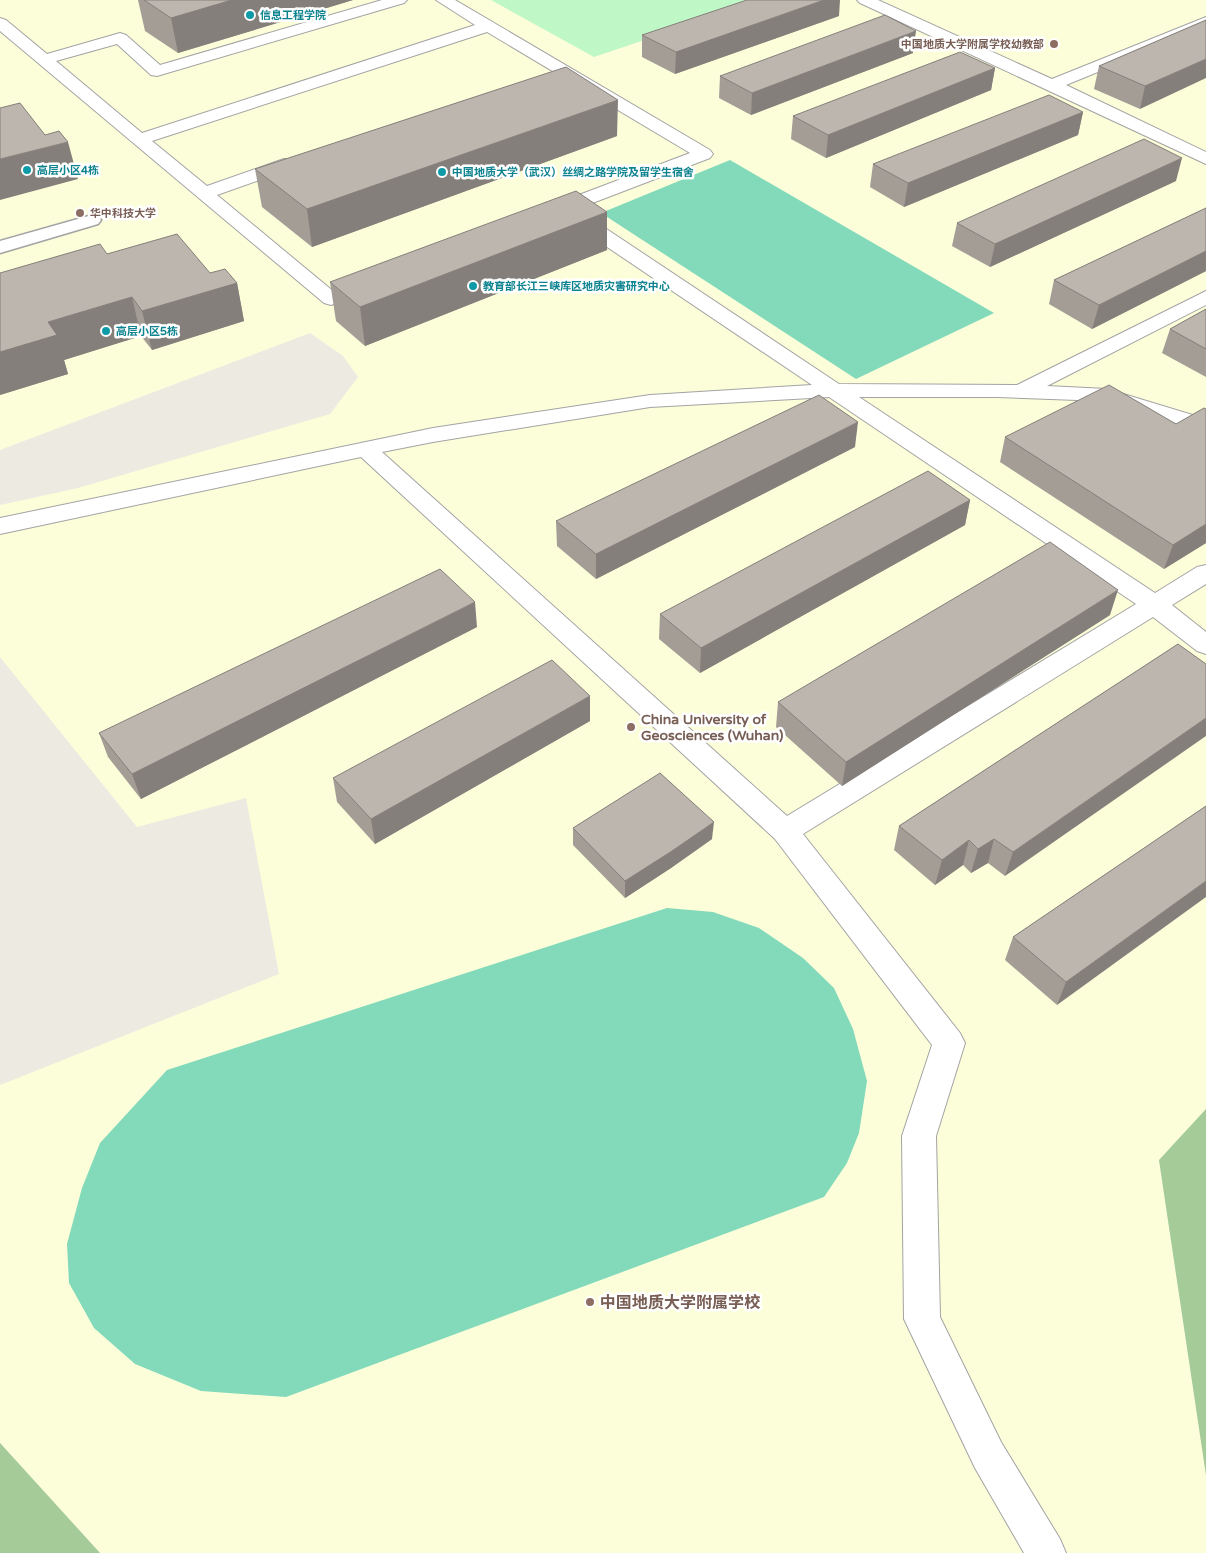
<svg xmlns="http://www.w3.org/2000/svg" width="1206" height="1553" font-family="'Varela Round','Noto Sans SC',sans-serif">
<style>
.education{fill:#fcfeda}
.forest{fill:#a5cb98}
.park{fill:#bff7c6}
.pitch{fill:#82dabb}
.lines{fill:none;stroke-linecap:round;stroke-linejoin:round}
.service-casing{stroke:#a3a3a3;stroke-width:3}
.minor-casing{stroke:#a3a3a3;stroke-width:2}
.service{fill:#fff;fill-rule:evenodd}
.minor{fill:#fff;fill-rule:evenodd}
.wall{fill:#a39d96}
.shaded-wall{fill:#847f7a}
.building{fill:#bdb6af;stroke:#847f7a}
.culture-dot{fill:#0f9aa8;stroke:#fff;stroke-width:2}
.education-dot{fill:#8d6e63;stroke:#fff;stroke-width:2}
.labels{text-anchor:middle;stroke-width:5;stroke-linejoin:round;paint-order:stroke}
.far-culture-label{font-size:11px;font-weight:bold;fill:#0d838f;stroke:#fff;text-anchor:start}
.far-education-label{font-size:11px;font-weight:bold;fill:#785e54;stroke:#fff;text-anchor:end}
.education-label{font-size:14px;font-weight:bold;fill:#785e54;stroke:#fff;text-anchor:start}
.near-education-label{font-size:16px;font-weight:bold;fill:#785e54;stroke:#fff;text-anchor:start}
</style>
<rect width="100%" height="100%" fill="#edeae2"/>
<!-- education -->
<path class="education" d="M0 0H1206V1126L1159 1160 1206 1475V1553H100L0 1443V1085L279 974 246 798 137 827 0 657V505L78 488 330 414 358 377 343 356 310 333 0 450Z"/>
<!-- forest -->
<g class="forest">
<path d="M1206 1109V1475L1159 1160Z"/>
<path d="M0 1443 100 1553H0Z"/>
</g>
<!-- park -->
<path class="park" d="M491 0H763L594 57Z"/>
<!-- pitch -->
<g class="pitch">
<path d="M730 160 994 313 856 379 601 213Z"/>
<path d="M667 908 713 912 759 928 803 958 834 988 853 1029 867 1081 859 1133 847 1163 824 1197 286 1397 201 1391 135 1364 94 1328 69 1283 67 1244 82 1188 100 1143 167 1070Z"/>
</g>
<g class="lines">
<defs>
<path id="service" d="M92 215 98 216 101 220 98 224 0 253V241Z"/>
<g id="minor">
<path d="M382 0H407L404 3 157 76 151 75 117 44 56 61 142 133 475 25 436 0H455L710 150 713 154 710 158 569 212H555L553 208 555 204 690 153 487 32 152 141 207 186 284 159H296L299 163 296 167 217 195 333 291 359 281H373L376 285 373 289 331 305 324 303 0 31V18L6 20 47 54 120 33 126 35 160 65Z"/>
<path d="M857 0H878L1052 79 1206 17V28L1066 85 1206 152V164L860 3Z"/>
<path d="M577 212 584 214 839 384 1017 385 1206 291V305L1047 386 1107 389 1206 419V433L1105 401 997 397H859L1155 593 1197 567 1206 565V584L1172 605 1206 632V654L1197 651 1153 617 803 834 960 1033 965 1043 936 1136 940 1317 1001 1442 1060 1539 1066 1553H1024L975 1468 904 1319 902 1136 932 1045 775 839 361 457 0 534V518L433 428 650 395 812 385 570 222 568 218 570 214ZM829 397 1136 604 787 816 382 452 433 442 650 407Z"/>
</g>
</defs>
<!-- service casing -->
<use href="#service" class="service-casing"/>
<!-- minor casing -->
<use href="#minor" class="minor-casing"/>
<!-- service -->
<use href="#service" class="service"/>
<!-- minor -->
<use href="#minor" class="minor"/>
</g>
<!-- wall -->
<g class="wall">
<path d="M138 0H353L178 53 145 31Z"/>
<path d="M839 16 675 74 642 57V35Z"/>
<path d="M1206 20 1140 109 1094 89 1099 66Z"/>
<path d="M913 53 751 115 719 98 720 76Z"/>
<path d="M995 68 991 90 826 158 791 139 793 116Z"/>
<path d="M1083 112 1078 135 904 207 870 187 873 164Z"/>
<path d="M617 136 312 247 262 207 255 169Z"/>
<path d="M1176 181 990 267 952 246 957 223Z"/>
<path d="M1206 208V271L1092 329 1049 304 1054 280Z"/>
<path d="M607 212V250L365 346 336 321 330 282Z"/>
<path d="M107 254 210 273 237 283 244 321 152 350 141 336 64 360 68 374 0 395Z"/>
<path d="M1206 309V377L1162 353 1170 329Z"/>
<path d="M1176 424 1206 543 1164 569 1000 462 1005 437Z"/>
<path d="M855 447 596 579 557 546 556 521Z"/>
<path d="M970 500 965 525 700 673 659 639 660 614Z"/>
<path d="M1110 615 842 786 776 727 778 702Z"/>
<path d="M477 627 141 799 108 757 99 733Z"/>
<path d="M1178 644 1005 876 988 863 971 873 963 865 935 885 894 850 899 826Z"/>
<path d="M590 721 375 844 337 802 333 778Z"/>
<path d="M1206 806 1057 1005 1005 960 1013 937Z"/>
<path d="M573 828 712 839 671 868 625 898 573 845Z"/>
</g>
<!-- shaded-wall -->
<g class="shaded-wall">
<path d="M232 0H353L178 53 171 18Z"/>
<path d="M824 0H840L839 16 675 74 676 52Z"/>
<path d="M916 31 913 53 751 115 752 93Z"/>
<path d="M1206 59V78L1140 109 1145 86Z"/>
<path d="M995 68 991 90 826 158 828 135Z"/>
<path d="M618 100 617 136 312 247 307 209Z"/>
<path d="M1083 112 1078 135 904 207 908 183Z"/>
<path d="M68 142 78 179 0 200V159Z"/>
<path d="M1182 158 1176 181 990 267 995 244Z"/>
<path d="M607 212V250L365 346 360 307Z"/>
<path d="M1206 251V271L1092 329 1099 305Z"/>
<path d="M237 283 244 321 152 350 142 311Z"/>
<path d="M132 297 141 336 64 360 68 374 0 395V352L48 322Z"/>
<path d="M858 422 855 447 596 579V554Z"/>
<path d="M970 500 965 525 700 673 701 648Z"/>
<path d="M1206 524V543L1164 569 1173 545Z"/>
<path d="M1118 590 1110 615 842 786 846 762Z"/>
<path d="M475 602 477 627 141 799 132 774Z"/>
<path d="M590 696V721L375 844 371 819Z"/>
<path d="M1206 718V736L1005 876 1013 852Z"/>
<path d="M714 822 712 839 671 868 625 898V881Z"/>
<path d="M994 839 988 863 971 873 978 849Z"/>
<path d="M969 840 963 865 935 885 942 860Z"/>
<path d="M1206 881V897L1057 1005 1066 982Z"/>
</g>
<!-- building -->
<g class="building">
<path d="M144 0H232L171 18Z"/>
<path d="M747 0H824L676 52 642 35Z"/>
<path d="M885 15 916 31 752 93 720 76Z"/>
<path d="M1206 20V59L1145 86 1099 66Z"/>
<path d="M960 52 995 68 828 135 793 116Z"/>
<path d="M566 67 618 100 307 209 255 169Z"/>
<path d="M1049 95 1083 112 908 183 873 164Z"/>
<path d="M20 103 45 135 59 131 68 142 0 159V108Z"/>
<path d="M1144 139 1182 158 995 244 957 223Z"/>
<path d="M576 191 607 212 360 307 330 282Z"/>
<path d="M1206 208V251L1099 305 1054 280Z"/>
<path d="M177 234 210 273 225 269 237 283 142 311 132 297 48 322 57 335 0 352V273L100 244 107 254Z"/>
<path d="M1206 309V349L1170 329Z"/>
<path d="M1109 385 1176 424 1204 408 1206 409V524L1173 545 1005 437Z"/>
<path d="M819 395 858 422 596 554 556 521Z"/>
<path d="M928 471 970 500 701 648 660 614Z"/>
<path d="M1050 542 1118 590 846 762 778 702Z"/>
<path d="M440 569 475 602 132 774 99 733Z"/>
<path d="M1178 644 1206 664V718L1013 852 994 839 978 849 969 840 942 860 899 826Z"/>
<path d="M552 660 590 696 371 819 333 778Z"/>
<path d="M660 773 714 822 672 851 625 881 573 828Z"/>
<path d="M1206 806V881L1066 982 1013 937Z"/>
</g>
<!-- markers -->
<g class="culture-dot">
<circle cx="250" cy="15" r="5"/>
<circle cx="27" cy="170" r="5"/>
<circle cx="442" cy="172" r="5"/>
<circle cx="473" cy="286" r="5"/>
<circle cx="106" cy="331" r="5"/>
</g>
<g class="education-dot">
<circle cx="1054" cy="44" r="5"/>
<circle cx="80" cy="213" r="5"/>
<circle cx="631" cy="727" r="5"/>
<circle cx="590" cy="1302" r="5"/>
</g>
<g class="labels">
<!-- far-culture labels -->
<g class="far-culture-label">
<text x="260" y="19">信息工程学院</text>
<text x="37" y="174">高层小区4栋</text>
<text x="452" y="176">中国地质大学（武汉）丝绸之路学院及留学生宿舍</text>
<text x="483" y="290">教育部长江三峡库区地质灾害研究中心</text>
<text x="116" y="335">高层小区5栋</text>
</g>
<!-- far-education labels -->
<g class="far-education-label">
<text x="1044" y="48">中国地质大学附属学校幼教部</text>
<text x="90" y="217" text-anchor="start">华中科技大学</text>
</g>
<!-- education labels -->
<g class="education-label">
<text x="641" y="724">China University of<tspan x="641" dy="16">Geosciences (Wuhan)</tspan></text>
</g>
<!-- near-education labels -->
<g class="near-education-label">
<text x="600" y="1308">中国地质大学附属学校</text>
</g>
</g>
</svg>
